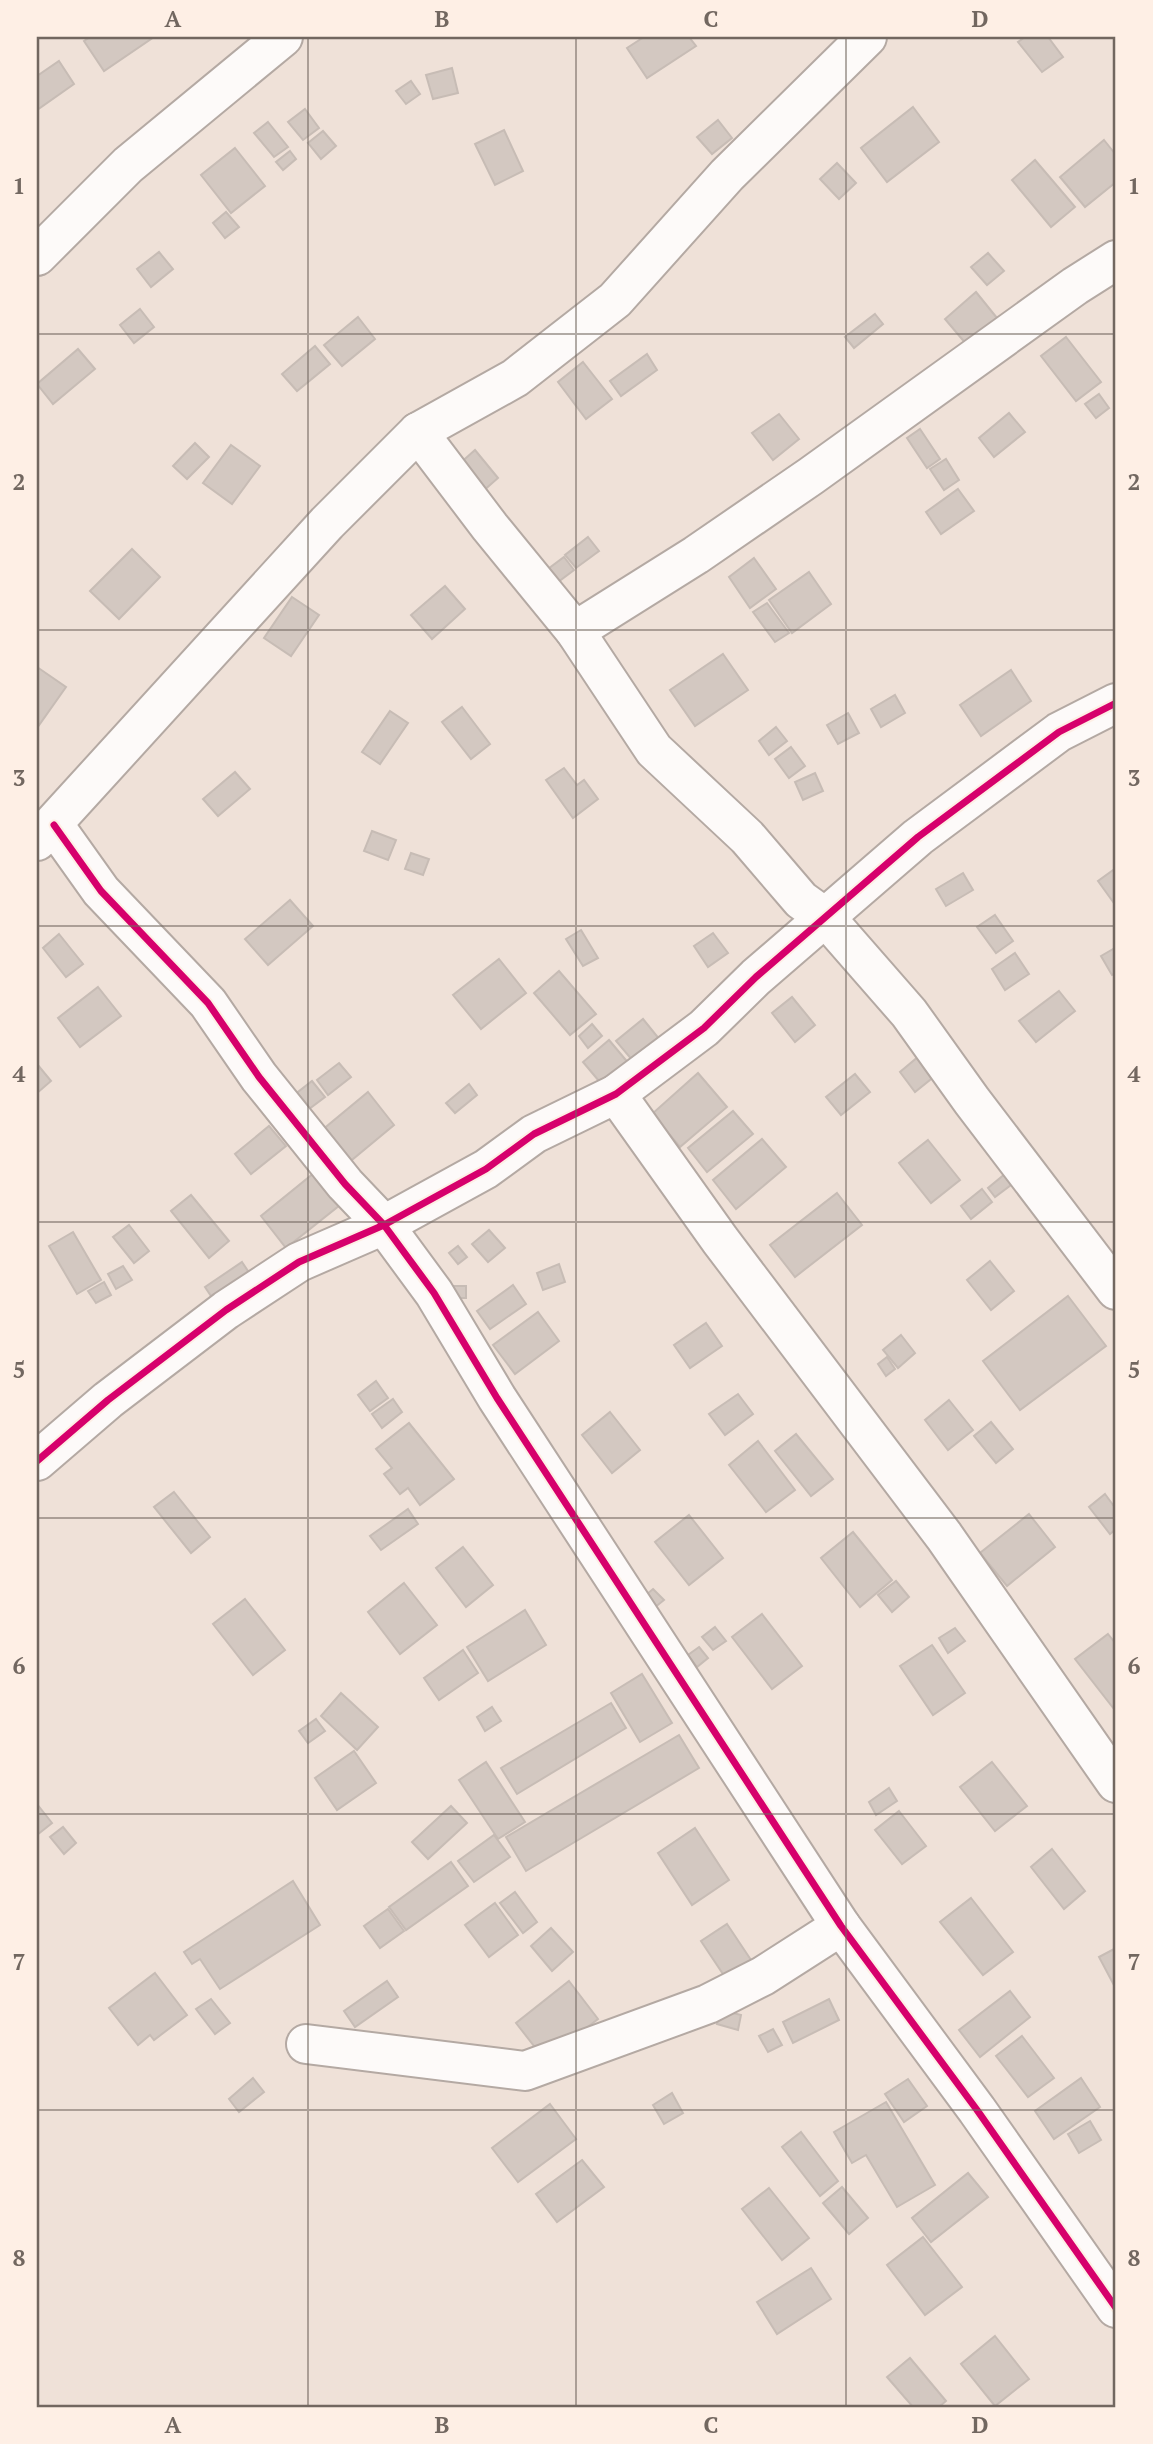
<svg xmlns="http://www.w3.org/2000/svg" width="1153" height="2444" font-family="'PT Serif',serif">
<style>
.building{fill:#d3c8c1;stroke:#c7bcb5;stroke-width:2}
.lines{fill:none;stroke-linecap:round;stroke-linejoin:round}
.minor-casing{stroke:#b4a9a3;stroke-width:42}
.minor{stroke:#fdfaf9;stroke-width:38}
.cycleway-casing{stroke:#feefe5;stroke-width:11}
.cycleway{stroke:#d6006c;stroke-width:7}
.grid{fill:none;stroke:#726760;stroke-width:2;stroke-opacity:0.55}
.neatline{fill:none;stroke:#726760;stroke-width:2.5}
.grid-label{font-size:23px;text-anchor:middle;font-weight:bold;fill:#726760}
</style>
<rect width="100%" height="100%" fill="#efe1d8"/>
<!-- building -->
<g class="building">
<path d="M90 37H154L104 71 84 41Z"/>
<path d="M644 37H689L696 46 647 78 627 48Z"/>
<path d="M1025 37H1048L1063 57 1042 72 1018 42Z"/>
<path d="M59 61 74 84 37 110V76Z"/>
<path d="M452 68 458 93 433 99 426 75Z"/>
<path d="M411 81 420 94 406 104 396 91Z"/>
<path d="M913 107 939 142 887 182 861 148Z"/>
<path d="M305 109 319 128 303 140 288 122Z"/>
<path d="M718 120 732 138 712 154 697 137Z"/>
<path d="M268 122 288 147 274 157 254 133Z"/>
<path d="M504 130 523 171 495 185 475 144Z"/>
<path d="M323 131 336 146 321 159 308 143Z"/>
<path d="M1104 140 1116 155V182L1085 207 1060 177Z"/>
<path d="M235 148 265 186 231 213 201 175Z"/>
<path d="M290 151 296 159 283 170 276 162Z"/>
<path d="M1035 160 1075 207 1051 227 1012 180Z"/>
<path d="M837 163 856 183 839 199 820 179Z"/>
<path d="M226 212 239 227 225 238 213 223Z"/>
<path d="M159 252 173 269 151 287 137 269Z"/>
<path d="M988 253 1004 271 987 285 971 267Z"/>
<path d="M976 292 997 318 967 345 945 319Z"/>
<path d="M140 309 154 327 134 343 120 325Z"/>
<path d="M875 314 883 324 854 348 845 337Z"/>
<path d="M358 317 375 339 342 366 324 345Z"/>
<path d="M1066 337 1101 382 1076 401 1041 356Z"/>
<path d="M315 346 330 364 297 391 282 374Z"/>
<path d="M78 349 95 369 53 404 37 384Z"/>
<path d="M647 354 657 370 621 396 610 381Z"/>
<path d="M583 362 612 399 586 419 558 382Z"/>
<path d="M1099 394 1109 408 1096 418 1085 404Z"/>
<path d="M1009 413 1025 432 994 457 979 438Z"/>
<path d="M779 414 799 439 773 460 752 433Z"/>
<path d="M920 429 940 459 927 468 907 438Z"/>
<path d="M195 443 209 457 187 479 173 466Z"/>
<path d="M231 445 260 466 232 504 203 483Z"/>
<path d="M475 450 498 478 482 492 458 465Z"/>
<path d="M946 459 959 480 944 490 930 469Z"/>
<path d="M958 489 974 511 941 534 926 512Z"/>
<path d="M588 537 599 551 576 568 565 555Z"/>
<path d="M132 549 160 577 119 619 90 591Z"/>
<path d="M564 557 574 570 558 582 548 569Z"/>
<path d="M754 558 776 589 750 608 729 577Z"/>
<path d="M809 572 831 604 792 633 769 600Z"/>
<path d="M445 586 465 609 432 639 411 615Z"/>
<path d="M292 597 319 615 291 656 264 638Z"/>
<path d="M767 603 789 633 775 642 753 612Z"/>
<path d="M723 654 748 690 695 726 670 690Z"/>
<path d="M37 667 66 687 37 728Z"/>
<path d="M1011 670 1031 701 981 736 960 705Z"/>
<path d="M895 695 905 713 881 727 871 709Z"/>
<path d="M462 707 490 744 471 759 442 722Z"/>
<path d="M390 711 408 723 380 764 362 752Z"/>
<path d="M848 713 859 733 838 744 827 725Z"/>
<path d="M776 727 787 741 769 755 759 741Z"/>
<path d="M791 747 805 766 789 778 775 759Z"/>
<path d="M564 768 577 785 584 780 598 799 573 818 546 780Z"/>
<path d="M235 772 250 789 218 816 203 799Z"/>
<path d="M815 773 823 791 803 800 795 782Z"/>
<path d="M372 831 396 840 388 860 364 851Z"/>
<path d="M411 853 429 859 423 875 405 869Z"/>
<path d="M1116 868V906L1098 881Z"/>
<path d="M963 873 973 890 946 906 936 889Z"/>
<path d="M290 900 313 926 268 965 245 939Z"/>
<path d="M995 915 1013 941 996 953 977 927Z"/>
<path d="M581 930 598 958 583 966 566 939Z"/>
<path d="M713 933 728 953 708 967 694 946Z"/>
<path d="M59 934 83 964 66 977 43 948Z"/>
<path d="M1115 948 1116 973 1112 975 1101 956Z"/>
<path d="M1015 953 1029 974 1005 990 992 969Z"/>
<path d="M499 959 526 993 481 1029 453 995Z"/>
<path d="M559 971 596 1014 570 1035 534 993Z"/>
<path d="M98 987 121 1016 80 1047 58 1018Z"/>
<path d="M1059 991 1075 1011 1036 1042 1019 1021Z"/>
<path d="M792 997 815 1025 795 1042 772 1013Z"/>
<path d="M643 1019 665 1046 639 1068 616 1041Z"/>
<path d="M592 1024 602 1036 588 1048 579 1036Z"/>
<path d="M609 1040 630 1065 604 1087 583 1062Z"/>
<path d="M925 1051 941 1071 915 1092 900 1072Z"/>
<path d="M339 1063 351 1077 328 1095 317 1080Z"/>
<path d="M37 1064 51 1081 37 1093Z"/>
<path d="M698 1073 727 1107 680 1147 652 1114Z"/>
<path d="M855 1074 870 1092 841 1115 826 1097Z"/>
<path d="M312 1081 325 1097 301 1115 289 1099Z"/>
<path d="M469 1084 477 1095 455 1113 446 1103Z"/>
<path d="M368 1092 394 1125 341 1169 315 1136Z"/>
<path d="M733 1111 753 1134 707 1172 688 1148Z"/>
<path d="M269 1126 286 1146 251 1174 235 1154Z"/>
<path d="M762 1139 786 1167 736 1209 713 1180Z"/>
<path d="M928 1140 960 1180 931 1203 899 1163Z"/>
<path d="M1011 1169 1019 1179 995 1197 988 1188Z"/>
<path d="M314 1173 340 1205 286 1248 261 1216Z"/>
<path d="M982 1189 992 1202 971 1219 961 1206Z"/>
<path d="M837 1193 862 1225 795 1277 770 1245Z"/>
<path d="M191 1195 229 1241 209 1258 171 1211Z"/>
<path d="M129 1225 149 1251 134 1263 113 1237Z"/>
<path d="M489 1230 505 1248 488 1262 472 1244Z"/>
<path d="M73 1232 101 1280 77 1294 49 1246Z"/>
<path d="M458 1246 467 1257 458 1264 449 1253Z"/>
<path d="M990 1261 1014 1291 991 1310 967 1280Z"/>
<path d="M242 1262 254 1280 217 1305 205 1287Z"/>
<path d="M559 1264 565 1282 543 1290 537 1273Z"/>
<path d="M123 1266 132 1280 116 1289 108 1274Z"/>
<path d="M104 1282 111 1295 96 1303 88 1291Z"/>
<path d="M513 1285 526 1304 490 1329 477 1311Z"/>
<rect x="453" y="1286" width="13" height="12"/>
<path d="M1068 1296 1106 1346 1020 1410 983 1361Z"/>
<path d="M538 1312 559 1341 515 1374 493 1345Z"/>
<path d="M706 1323 722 1346 690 1368 674 1345Z"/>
<path d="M901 1335 915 1353 898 1368 883 1350Z"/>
<path d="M887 1357 895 1369 886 1376 878 1364Z"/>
<path d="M376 1381 388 1398 370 1411 358 1395Z"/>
<path d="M738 1394 753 1414 725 1435 709 1414Z"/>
<path d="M393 1399 402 1412 382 1428 372 1414Z"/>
<path d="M949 1400 973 1430 948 1450 925 1420Z"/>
<path d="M610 1412 640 1450 612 1473 582 1435Z"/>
<path d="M991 1422 1013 1449 996 1463 974 1436Z"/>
<path d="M409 1423 454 1479 420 1505 408 1488 400 1494 384 1474 392 1468 376 1449Z"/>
<path d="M796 1434 833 1479 811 1496 775 1451Z"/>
<path d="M758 1441 795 1490 766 1512 729 1465Z"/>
<path d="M174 1492 210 1537 191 1553 154 1507Z"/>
<path d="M1105 1494 1116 1509V1529L1110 1534 1089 1507Z"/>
<path d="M408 1509 418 1524 381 1550 370 1536Z"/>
<path d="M1029 1514 1055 1547 1007 1586 980 1553Z"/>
<path d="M689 1515 723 1558 689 1585 655 1542Z"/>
<path d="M853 1532 892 1580 860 1607 821 1558Z"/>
<path d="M463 1547 493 1585 466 1607 436 1568Z"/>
<path d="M896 1581 909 1597 892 1612 878 1595Z"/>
<path d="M404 1583 437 1625 400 1654 368 1612Z"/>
<path d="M653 1589 664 1600 649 1612 640 1600Z"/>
<path d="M245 1599 285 1650 253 1675 213 1624Z"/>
<path d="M525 1610 546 1645 488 1681 467 1647Z"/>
<path d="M762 1614 802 1666 772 1689 732 1637Z"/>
<path d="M715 1627 726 1641 713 1650 702 1637Z"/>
<path d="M955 1628 965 1641 948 1653 939 1638Z"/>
<path d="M1108 1634 1116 1644V1707L1114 1709 1075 1659Z"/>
<path d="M932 1645 965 1693 933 1715 900 1666Z"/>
<path d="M699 1647 708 1658 697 1667 688 1655Z"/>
<path d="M463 1650 478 1673 439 1700 424 1678Z"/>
<path d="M642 1674 672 1723 640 1742 611 1693Z"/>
<path d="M341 1693 378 1727 357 1750 321 1716Z"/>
<path d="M611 1703 626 1728 517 1794 501 1768Z"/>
<path d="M492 1707 501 1721 485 1731 477 1717Z"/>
<path d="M316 1719 325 1731 308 1743 299 1731Z"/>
<path d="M679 1735 699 1768 526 1871 506 1837Z"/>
<path d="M354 1751 376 1783 337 1810 315 1778Z"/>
<path d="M486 1762 525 1822 498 1839 459 1780Z"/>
<path d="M992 1762 1027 1806 995 1831 960 1787Z"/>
<path d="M889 1788 897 1801 876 1815 869 1802Z"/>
<path d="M37 1804 52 1823 37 1835Z"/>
<path d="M451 1806 467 1823 428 1859 412 1842Z"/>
<path d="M899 1811 926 1846 902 1864 875 1830Z"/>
<path d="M63 1827 76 1843 64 1854 50 1837Z"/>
<path d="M695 1828 729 1880 692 1905 658 1853Z"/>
<path d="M494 1835 510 1857 474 1882 458 1861Z"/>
<path d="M1052 1849 1085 1891 1064 1909 1031 1867Z"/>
<path d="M451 1862 468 1886 406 1930 389 1907Z"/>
<path d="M293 1881 320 1925 220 1989 200 1959 192 1964 184 1952Z"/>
<path d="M515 1892 537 1922 523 1933 500 1903Z"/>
<path d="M971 1898 1013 1952 983 1975 940 1922Z"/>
<path d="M495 1903 518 1935 489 1957 465 1925Z"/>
<path d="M388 1909 404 1931 380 1948 364 1926Z"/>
<path d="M727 1924 757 1969 731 1986 701 1941Z"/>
<path d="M551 1928 573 1952 552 1971 531 1946Z"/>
<path d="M1116 1948V1989L1099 1957Z"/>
<path d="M155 1973 187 2015 154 2040 150 2035 138 2045 109 2008Z"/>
<path d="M387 1981 398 1997 355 2027 344 2011Z"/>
<path d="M569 1981 598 2019 545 2060 516 2023Z"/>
<path d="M1010 1991 1030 2017 980 2057 959 2030Z"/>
<path d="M211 1999 230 2023 215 2034 196 2009Z"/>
<path d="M829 1999 839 2020 793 2043 783 2022Z"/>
<path d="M721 2010 741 2015 738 2030 717 2024Z"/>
<path d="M773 2029 782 2045 768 2052 759 2036Z"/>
<path d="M1022 2036 1054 2078 1028 2097 996 2056Z"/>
<path d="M253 2078 264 2092 239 2112 229 2099Z"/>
<path d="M1081 2078 1100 2107 1054 2139 1035 2111Z"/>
<path d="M908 2079 927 2106 904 2122 885 2094Z"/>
<path d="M672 2093 683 2113 664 2124 653 2105Z"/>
<path d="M886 2102 935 2185 897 2207 866 2155 852 2163 834 2132Z"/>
<path d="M550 2104 576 2139 518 2182 492 2148Z"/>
<path d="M1090 2121 1101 2140 1079 2153 1068 2134Z"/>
<path d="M801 2132 838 2181 820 2196 782 2147Z"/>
<path d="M582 2160 604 2187 557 2222 536 2194Z"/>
<path d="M968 2173 988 2197 931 2242 912 2218Z"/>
<path d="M842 2187 868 2218 849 2234 823 2203Z"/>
<path d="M769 2188 809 2238 782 2260 742 2209Z"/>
<path d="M923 2237 962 2287 925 2315 887 2265Z"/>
<path d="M811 2268 831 2299 777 2334 757 2302Z"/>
<path d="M995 2336 1029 2379 995 2406 961 2364Z"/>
<path d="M910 2358 946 2401 939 2407H913L887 2377Z"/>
</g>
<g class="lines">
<defs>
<g id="minor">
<path d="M37 256 128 165 283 37"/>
<path d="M418 432 490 527 575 631 654 750 747 837 801 900 826 918 909 1013 972 1101 1116 1290"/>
<path d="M575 631 696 555 811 476 1075 286 1116 260"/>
<path d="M54 825 101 891 208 1003 259 1077 345 1184 384 1225 434 1293 497 1398 841 1926 977 2110 1116 2308"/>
<path d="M37 841 327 523 418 432 515 378 615 300 727 175 867 37"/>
<path d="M616 1094 720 1240 944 1536 1116 1783"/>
<path d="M37 1461 108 1400 226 1310 299 1262 384 1225 486 1169 534 1134 616 1094 704 1028 756 977 918 837 1059 732 1116 703"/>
<path d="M306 2044 525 2071 708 2004 763 1976 841 1926"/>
</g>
</defs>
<!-- minor casing -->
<use href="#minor" class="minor-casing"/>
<!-- minor -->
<use href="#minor" class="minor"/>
<defs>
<g id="cycleway">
<path d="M54 825 101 891 208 1003 259 1077 345 1184 384 1225 434 1293 497 1398 841 1926 977 2110 1116 2308"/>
<path d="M37 1461 108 1400 226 1310 299 1262 384 1225 486 1169 534 1134 616 1094 704 1028 756 977 918 837 1059 732 1116 703"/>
</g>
</defs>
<!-- cycleway casing -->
<use href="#cycleway" class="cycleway-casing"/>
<!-- cycleway -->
<use href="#cycleway" class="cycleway"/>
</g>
<!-- grid -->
<path class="grid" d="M308 37V2407M576 37V2407M846 37V2407M37 334H1116M37 630H1116M37 926H1116M37 1222H1116M37 1518H1116M37 1814H1116M37 2110H1116"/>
<!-- border -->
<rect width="1153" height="2444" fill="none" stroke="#feefe5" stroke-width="77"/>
<rect x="38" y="38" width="1076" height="2368" class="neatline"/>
<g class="grid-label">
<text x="173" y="27">A</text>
<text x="442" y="27">B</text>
<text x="711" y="27">C</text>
<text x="980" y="27">D</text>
<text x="19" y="194">1</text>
<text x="1134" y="194">1</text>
<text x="19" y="490">2</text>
<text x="1134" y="490">2</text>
<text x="19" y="786">3</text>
<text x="1134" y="786">3</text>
<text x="19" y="1082">4</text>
<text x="1134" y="1082">4</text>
<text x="19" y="1378">5</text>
<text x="1134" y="1378">5</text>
<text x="19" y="1674">6</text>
<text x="1134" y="1674">6</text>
<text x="19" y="1970">7</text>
<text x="1134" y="1970">7</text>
<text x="19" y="2266">8</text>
<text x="1134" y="2266">8</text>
<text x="173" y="2433">A</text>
<text x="442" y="2433">B</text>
<text x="711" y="2433">C</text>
<text x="980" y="2433">D</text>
</g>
</svg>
